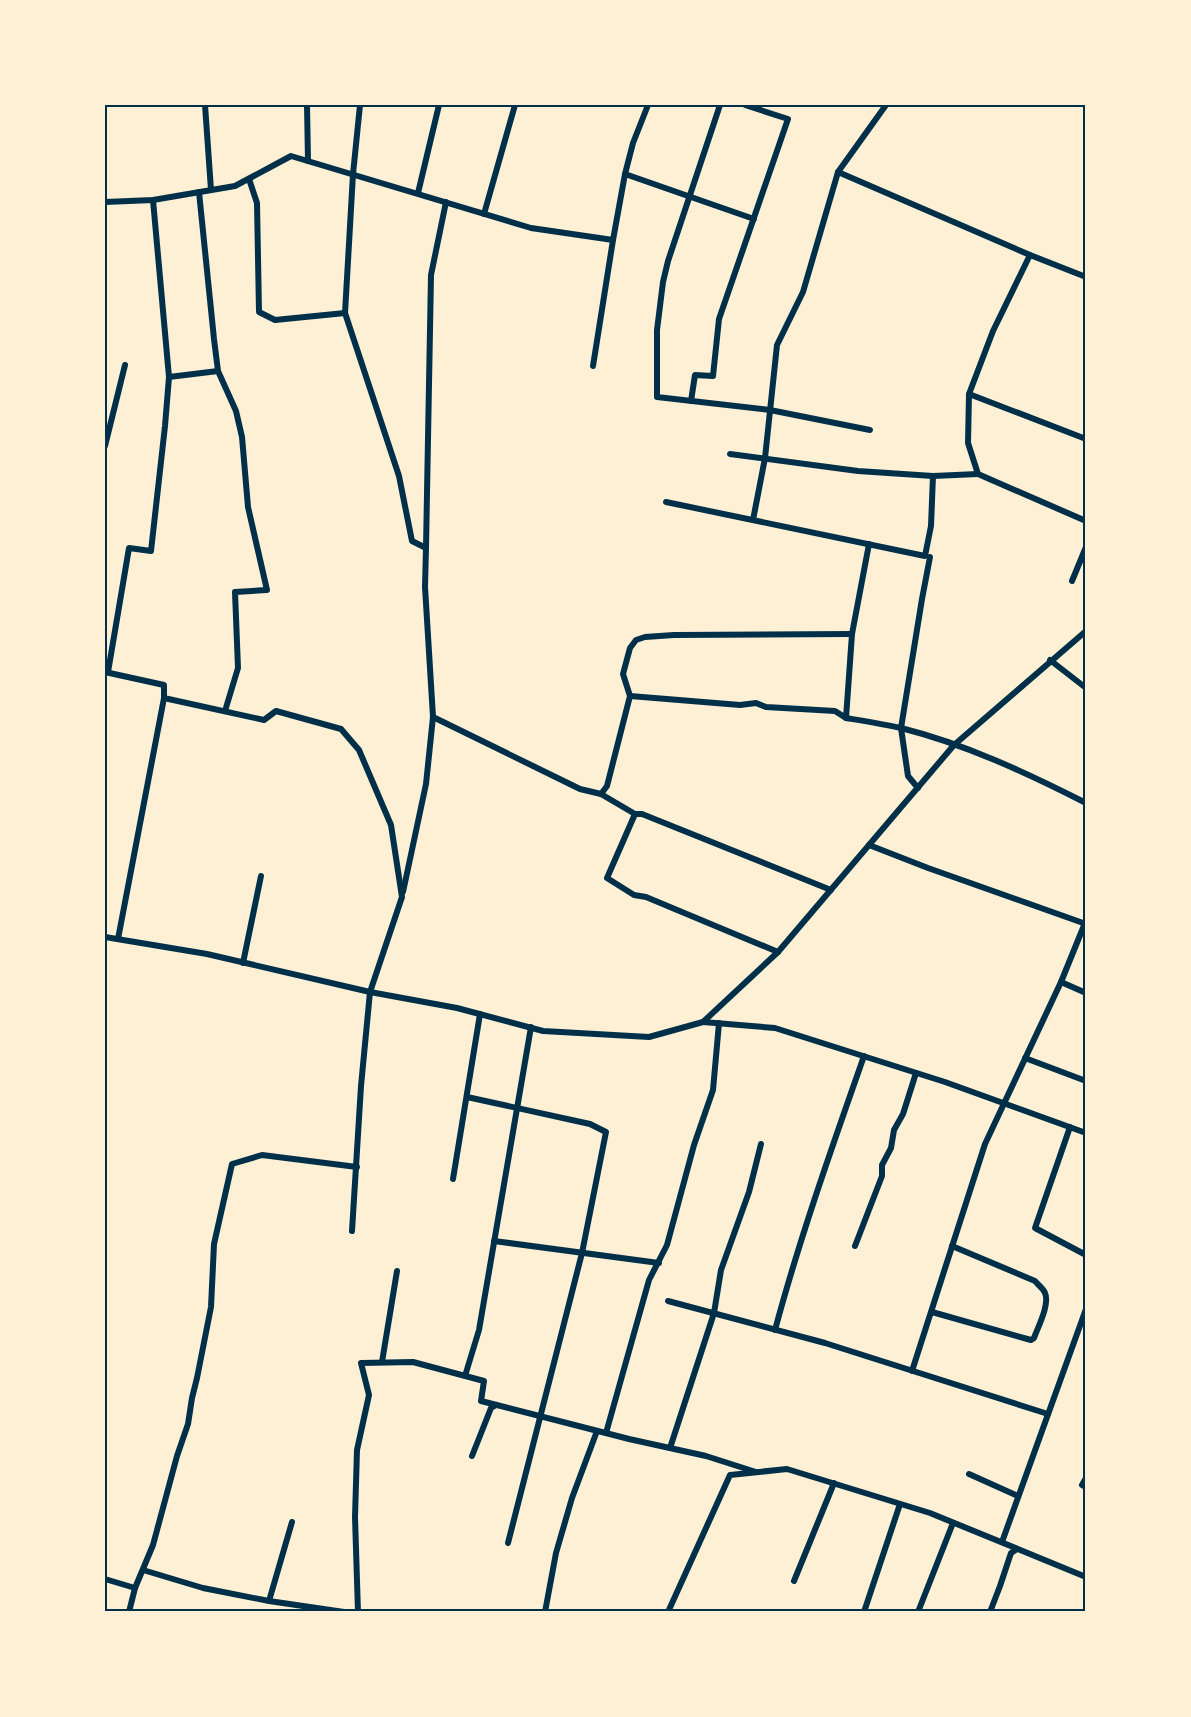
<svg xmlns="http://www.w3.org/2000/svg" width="1191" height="1717" font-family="Rubik,sans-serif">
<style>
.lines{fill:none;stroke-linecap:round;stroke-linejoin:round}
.minor{stroke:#003049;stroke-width:6}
.neatline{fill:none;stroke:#003049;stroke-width:2}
</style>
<rect width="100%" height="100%" fill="#fdf0d5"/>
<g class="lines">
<!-- minor -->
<g class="minor">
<path d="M205 105 211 190"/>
<path d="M307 105 308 161"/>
<path d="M360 105 353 174 345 313 399 476 412 541 426 548 431 275 446 202"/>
<path d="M720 105 668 261 663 282 657 330V397L770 410 870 430"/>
<path d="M838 172 886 105"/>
<path d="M625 174 754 219"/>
<path d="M249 179 257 203 259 312 275 320 345 313"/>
<path d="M199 192 214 339 218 371 236 411 242 437 248 507 267 590 235 592 238 668 225 711"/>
<path d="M418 193 439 105"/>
<path d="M105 202 153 200 235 186 291 156 531 228 613 240 593 366"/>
<path d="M484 214 515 105"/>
<path d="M613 240 625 174 633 143 648 105"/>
<path d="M1030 255 1086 277"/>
<path d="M169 377 218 371"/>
<path d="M969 394 1086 439"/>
<path d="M691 401 695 375 713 376 719 319 788 119 745 105"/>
<path d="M105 446 125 365"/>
<path d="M730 454 858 471 933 476 978 474"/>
<path d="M666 502 925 556 931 526 933 476"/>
<path d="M753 520 765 458 777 345 803 292 838 172 1030 255 993 331 969 394 968 443 978 474 1086 521"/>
<path d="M1072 581 1086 547"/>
<path d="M1050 660 1086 688"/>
<path d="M105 672 164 685V698L264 720 276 711 341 729 359 750 391 825 402 897 370 992 361 1086 352 1231"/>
<path d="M108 672 129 548 151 551 165 426 169 377 153 200"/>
<path d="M630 696 740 705 756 703 766 707 835 711 846 718 852 634 869 544"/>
<path d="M433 717 580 789 601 794 635 814H642L831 890"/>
<path d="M846 718C864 721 883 724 901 728 965 744 1027 773 1086 803"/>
<path d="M918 788 908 776 901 728 922 599 930 557"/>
<path d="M601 794 607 786 630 696 623 674 630 648 636 640 645 637 674 635 852 634"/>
<path d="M635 814 607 878 634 895 646 897 778 952"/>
<path d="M869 845 928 868 1086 924"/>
<path d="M403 892 426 784 433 717 425 587 426 548"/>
<path d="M105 937 207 954 370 992 457 1008 543 1031 649 1037 703 1022 778 952 954 745 1086 631"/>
<path d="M118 939 164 698"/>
<path d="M243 963 261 876"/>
<path d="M1061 982 1086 993"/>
<path d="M703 1022 775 1028 945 1082 1086 1133"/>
<path d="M1025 1058 1086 1081"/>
<path d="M467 1097 590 1124 606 1132 582 1253 508 1543"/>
<path d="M1070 1127 1035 1228 1086 1255"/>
<path d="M453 1179 480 1014"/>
<path d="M494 1241 659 1263"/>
<path d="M855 1246 882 1176V1165L891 1148 894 1130 903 1114 916 1073"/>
<path d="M668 1301 825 1343 1048 1414"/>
<path d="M932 1312 1031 1340 1034 1338C1038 1327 1050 1304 1045 1293 1043 1288 1038 1285 1035 1281L952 1246"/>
<path d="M775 1330C800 1237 832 1147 864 1056"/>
<path d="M382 1362 397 1271"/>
<path d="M912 1371 985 1144 1061 982 1085 923"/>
<path d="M465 1376 479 1330 531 1027"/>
<path d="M606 1433 649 1280 667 1245 694 1145 713 1090 719 1023"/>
<path d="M670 1448 714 1313 721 1270 749 1192 761 1144"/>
<path d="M472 1456 491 1408 496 1405"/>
<path d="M969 1474 1018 1496"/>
<path d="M1086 1478 1082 1485 1086 1487"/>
<path d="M1002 1542 1086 1309"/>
<path d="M143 1570 203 1588 269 1601 344 1612"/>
<path d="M105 1579 135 1588"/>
<path d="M794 1581 834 1483"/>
<path d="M269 1601 292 1522"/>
<path d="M129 1612 135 1588 153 1545 177 1456 188 1424 192 1398 197 1378 211 1307 214 1244 232 1164 262 1155 357 1167"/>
<path d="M358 1612 355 1517 357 1450 369 1395 361 1363 413 1362 484 1381 481 1401 629 1439 706 1456 756 1472"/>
<path d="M545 1612 556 1553 572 1498 597 1431"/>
<path d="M668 1612 730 1475 787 1469 930 1513 1086 1577"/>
<path d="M864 1612 900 1504"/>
<path d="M918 1612 953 1523"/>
<path d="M990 1612 1000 1586 1011 1553 1017 1549"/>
</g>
</g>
<!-- border -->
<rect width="1191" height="1717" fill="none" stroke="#fdf0d5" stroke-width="213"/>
<rect x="106" y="106" width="978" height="1504" class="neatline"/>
</svg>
